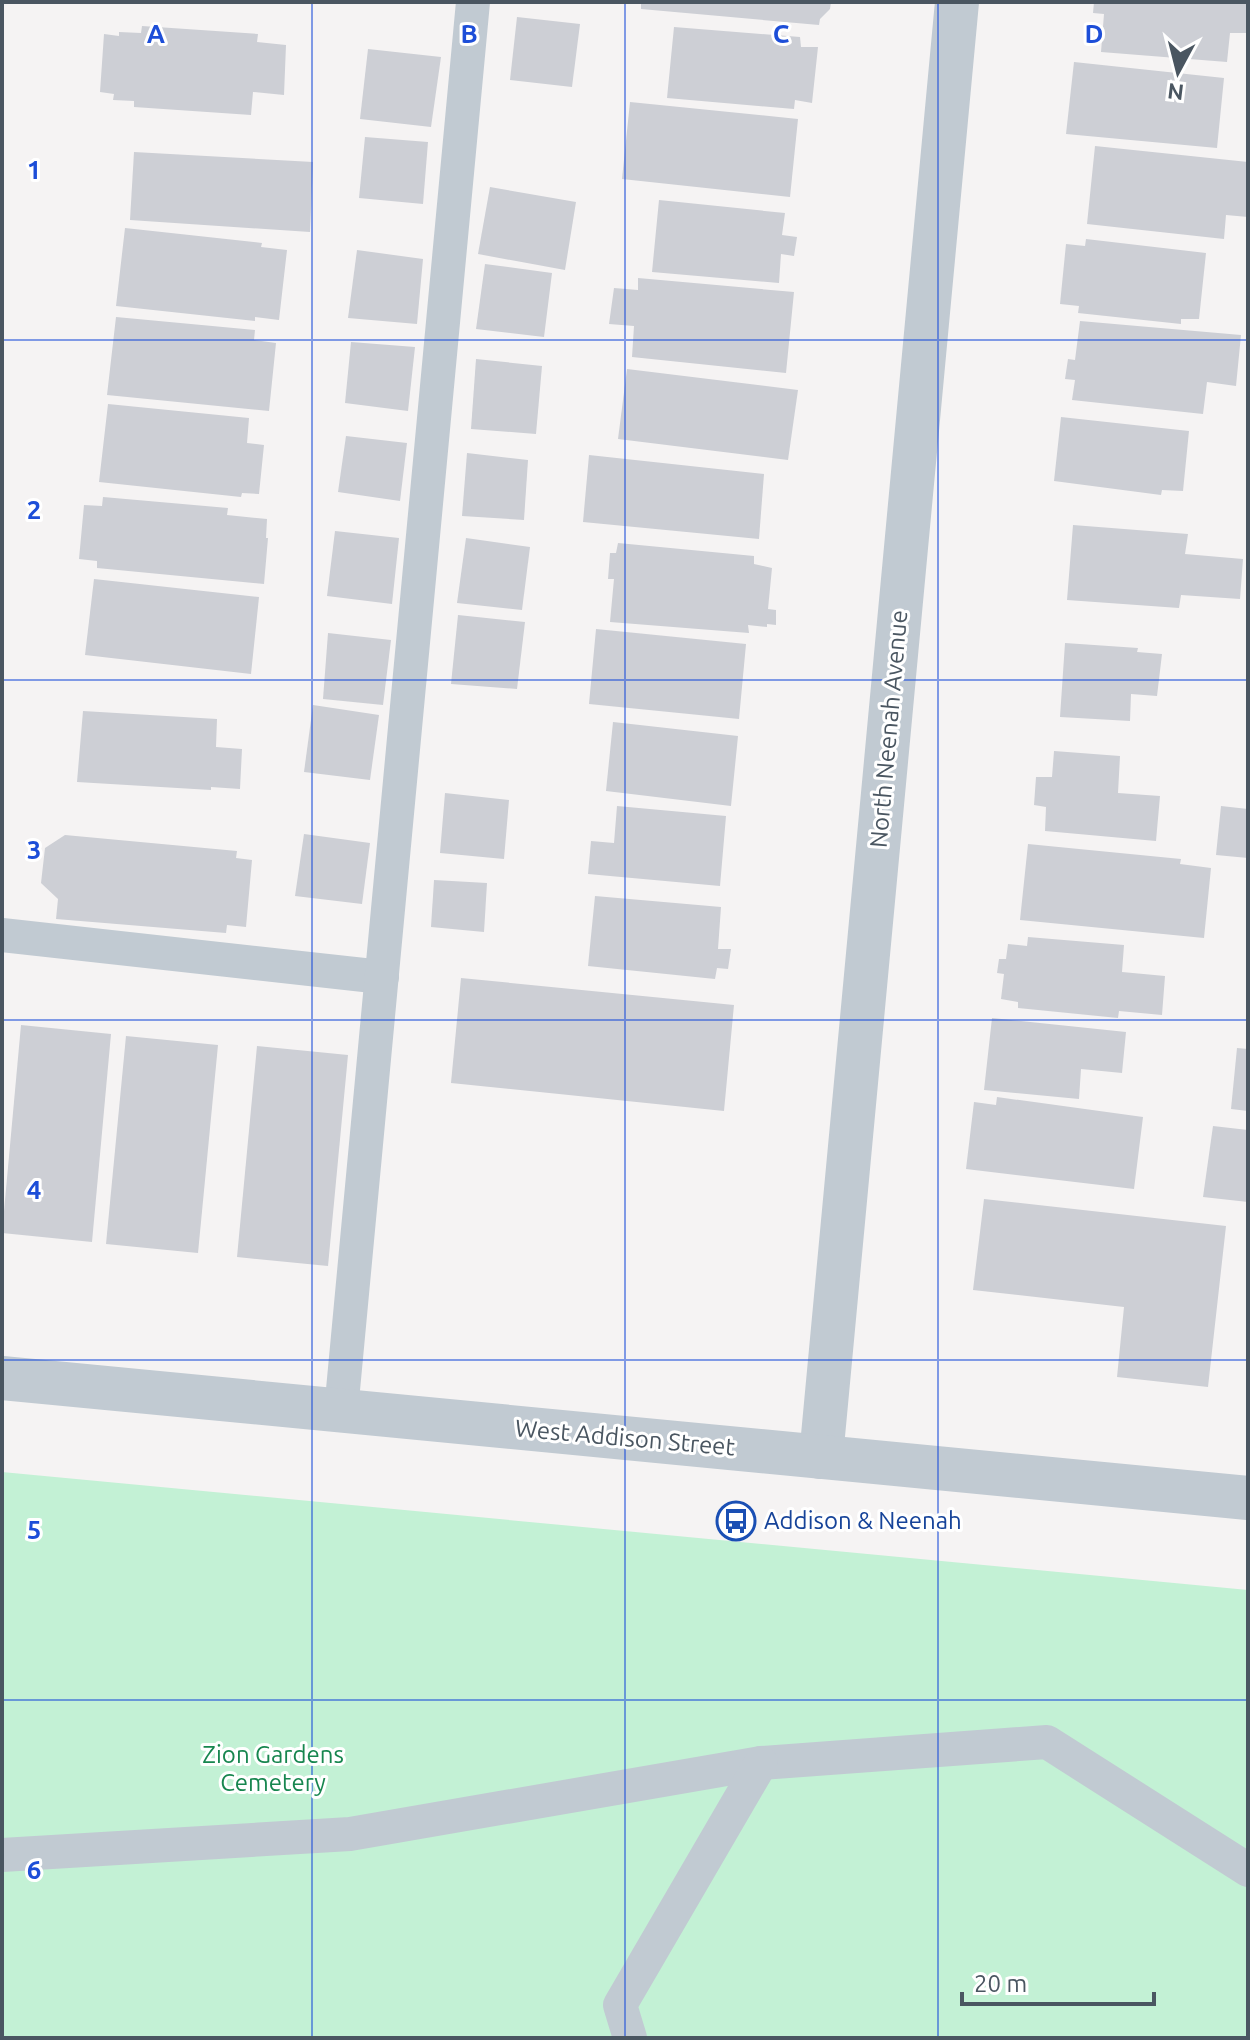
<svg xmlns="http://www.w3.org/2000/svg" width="1250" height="2040" font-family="Ubuntu,sans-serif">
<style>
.green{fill:#c3f1d5}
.building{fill:#cdcfd5}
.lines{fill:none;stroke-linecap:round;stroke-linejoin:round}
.service{stroke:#c1cad2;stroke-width:34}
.minor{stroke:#c1cad2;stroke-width:44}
.tertiary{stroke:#c1cad2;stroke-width:44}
.grid{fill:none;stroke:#1d4ed8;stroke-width:2;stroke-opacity:0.55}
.labels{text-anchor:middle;stroke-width:6;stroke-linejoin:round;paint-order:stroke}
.street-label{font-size:24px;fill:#4a5661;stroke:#fff}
.transit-label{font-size:24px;fill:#164399;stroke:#fff;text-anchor:start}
.park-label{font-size:24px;fill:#17864f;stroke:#fff}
.grid-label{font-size:26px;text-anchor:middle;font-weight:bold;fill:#1d4ed8;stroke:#fff;stroke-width:6;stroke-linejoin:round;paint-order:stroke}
</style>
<rect width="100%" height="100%" fill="#f5f3f3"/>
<!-- green -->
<path class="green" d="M2 1472 1248 1590V2038H2Z"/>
<!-- building -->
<g class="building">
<path d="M641 2H831L830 9 820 19 819 25 641 9Z"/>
<path d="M1094 2H1248V33H1230L1227 62 1101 52 1104 14 1093 13Z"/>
<path d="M517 17 580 24 572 87 510 80Z"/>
<path d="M142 26 258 34 257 42 286 45 284 95 253 92 251 115 134 107V101L113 100 114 94 100 92 104 34 119 36V32L141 33Z"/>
<path d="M674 27 800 37 801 47H818L812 103 795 100 794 109 667 98Z"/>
<path d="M368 49 441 57 431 127 360 119Z"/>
<path d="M1074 62 1224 78 1217 148 1066 134Z"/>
<path d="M630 102 798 119 790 197 622 179Z"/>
<path d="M365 137 428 142 423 204 359 198Z"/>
<path d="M1095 146 1248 162V217L1226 215 1224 239 1087 224Z"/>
<path d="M134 152 313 162 310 232 130 220Z"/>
<path d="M490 187 576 202 565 270 478 254Z"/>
<path d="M659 200 785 213 782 235 797 237 794 256 781 254 779 283 652 272Z"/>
<path d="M125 228 262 243 261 247 287 250 279 320 255 317V321L116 306Z"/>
<path d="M1086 239 1206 253 1199 319H1181V324L1078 313 1079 306 1060 304 1066 244 1085 246Z"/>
<path d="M357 250 423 259 417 324 348 318Z"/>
<path d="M485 264 552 273 544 337 476 329Z"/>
<path d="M638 278 794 292 786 373 632 357 634 326 609 324 614 288 638 290Z"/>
<path d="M116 317 255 330 254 340 276 343 269 411 107 395Z"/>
<path d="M1080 321 1241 335 1236 386 1207 382 1203 414 1072 400 1075 380 1065 379 1068 359 1075 360Z"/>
<path d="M351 342 415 347 408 411 345 403Z"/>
<path d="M476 359 542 366 536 434 471 429Z"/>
<path d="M627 369 798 390 788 460 618 439Z"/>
<path d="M108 404 249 418 247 443 264 445 259 494 242 493 241 497 99 482Z"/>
<path d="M1061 417 1189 431 1183 491 1162 490 1161 495 1054 481Z"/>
<path d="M346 436 407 443 400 501 338 492Z"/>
<path d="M467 453 528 460 524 520 462 516Z"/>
<path d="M589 455 764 474 759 539 583 522Z"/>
<path d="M103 497 228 508 227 515 267 519 266 538H268L264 584 97 568V561L79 559 84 505 102 506Z"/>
<path d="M1073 525 1188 534 1185 554 1243 559 1240 599 1181 595 1179 608 1067 600Z"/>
<path d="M335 531 399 538 392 604 327 596Z"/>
<path d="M466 538 530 547 522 610 457 603Z"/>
<path d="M618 543 754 556V564L772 568 768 609 776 610V625L767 624V627L748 625 749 633 610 622 614 579H608L610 553H616Z"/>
<path d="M94 579 259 597 251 674 85 655Z"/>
<path d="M458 615 525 622 517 689 451 684Z"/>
<path d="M596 629 746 644 739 719 589 704Z"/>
<path d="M328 633 391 640 383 705 323 699Z"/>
<path d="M1065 643 1138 648 1137 652 1162 654 1157 696 1131 694 1130 721 1060 717Z"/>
<path d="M313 705 379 715 370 780 304 772Z"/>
<path d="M83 711 217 719 216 747 242 749 240 789 211 787V790L77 782Z"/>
<path d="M613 722 738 736 731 806 606 791Z"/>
<path d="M1054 751 1120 756 1118 793 1160 796 1156 841 1045 831 1046 807 1034 805 1036 777H1052Z"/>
<path d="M445 793 509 800 504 859 440 853Z"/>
<path d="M617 806 726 816 720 886 588 874 591 841 614 843Z"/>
<path d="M1221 806 1248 809V858L1216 855Z"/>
<path d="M304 834 370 843 362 904 295 896Z"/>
<path d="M65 835 237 851 236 858 252 860 246 927 227 925 226 933 56 919 58 899 41 883 45 848Z"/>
<path d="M1028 844 1181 859 1180 864 1211 868 1204 938 1020 920Z"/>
<path d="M434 880 487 883 484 932 431 927Z"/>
<path d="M595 896 721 907 718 949H731L728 969 717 968 715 979 588 966Z"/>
<path d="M1028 937 1124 945 1122 972 1165 976 1162 1015 1119 1011 1118 1018 1018 1008V1002L1001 999 1004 974 997 973 999 959H1006L1008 944 1027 946Z"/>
<path d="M461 978 734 1005 724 1111 451 1083Z"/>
<path d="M992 1018 1126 1032 1122 1073 1081 1069 1079 1099 984 1090Z"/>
<path d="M21 1025 111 1034 92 1242 2 1233Z"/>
<path d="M126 1036 218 1045 198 1253 106 1244Z"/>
<path d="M257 1046 348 1055 328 1266 237 1257Z"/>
<path d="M1237 1048 1248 1049V1111L1231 1109Z"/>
<path d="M997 1097 1143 1117 1134 1189 966 1169 974 1102 996 1105Z"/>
<path d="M1213 1126 1248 1130V1202L1203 1197Z"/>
<path d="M984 1199 1226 1226 1208 1387 1117 1377 1124 1307 973 1290Z"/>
</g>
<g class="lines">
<!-- service -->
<g class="service">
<path d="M2 935 382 977"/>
<path d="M341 1411 473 2"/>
<path d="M2 1855 350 1834 761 1763 1047 1742 1248 1870"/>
<path d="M630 2038 620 2005 761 1763"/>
</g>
<!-- minor -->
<path class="minor" d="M821 1457 957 2"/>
<!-- tertiary -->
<path class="tertiary" d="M2 1378 1248 1498"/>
</g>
<!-- grid -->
<path class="grid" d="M312 2V2038M625 2V2038M938 2V2038M2 340H1248M2 680H1248M2 1020H1248M2 1360H1248M2 1700H1248"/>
<!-- icons -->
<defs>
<symbol id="bus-ring" viewBox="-11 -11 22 22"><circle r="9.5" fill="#fff" stroke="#1a4fb4" stroke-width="1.5"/><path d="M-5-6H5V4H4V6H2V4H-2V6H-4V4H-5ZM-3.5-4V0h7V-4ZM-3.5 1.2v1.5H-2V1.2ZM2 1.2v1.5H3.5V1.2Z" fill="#1a4fb4"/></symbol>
</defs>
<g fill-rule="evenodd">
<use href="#bus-ring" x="714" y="1499" width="44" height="44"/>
</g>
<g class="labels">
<!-- street labels -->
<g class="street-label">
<text transform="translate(889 729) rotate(-85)" y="8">North Neenah Avenue</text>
<text transform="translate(625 1438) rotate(5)" y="8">West Addison Street</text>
</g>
<!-- transit labels -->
<g class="transit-label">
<text x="764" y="1529">Addison &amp; Neenah</text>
</g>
<!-- park labels -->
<g class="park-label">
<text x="273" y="1763">Zion Gardens<tspan x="273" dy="28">Cemetery</tspan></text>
</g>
</g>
<g class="grid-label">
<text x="156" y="43">A</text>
<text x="469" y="43">B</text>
<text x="781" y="43">C</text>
<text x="1094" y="43">D</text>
<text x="34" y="179">1</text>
<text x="34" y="519">2</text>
<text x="34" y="859">3</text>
<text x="34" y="1199">4</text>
<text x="34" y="1539">5</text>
<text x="34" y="1879">6</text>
</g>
<!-- border -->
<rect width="1250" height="2040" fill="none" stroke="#4a5661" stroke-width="8"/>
<!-- north arrow -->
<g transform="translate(1178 72) rotate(187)" stroke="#ffffff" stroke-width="6" paint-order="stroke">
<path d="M0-6L14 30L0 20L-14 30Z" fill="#4a5661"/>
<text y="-12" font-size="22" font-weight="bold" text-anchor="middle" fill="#4a5661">N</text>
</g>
<!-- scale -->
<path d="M962 1992v12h192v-12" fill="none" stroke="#4a5661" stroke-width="4"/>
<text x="974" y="1992" font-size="24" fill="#4a5661" stroke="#ffffff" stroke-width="6" paint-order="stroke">20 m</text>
</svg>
